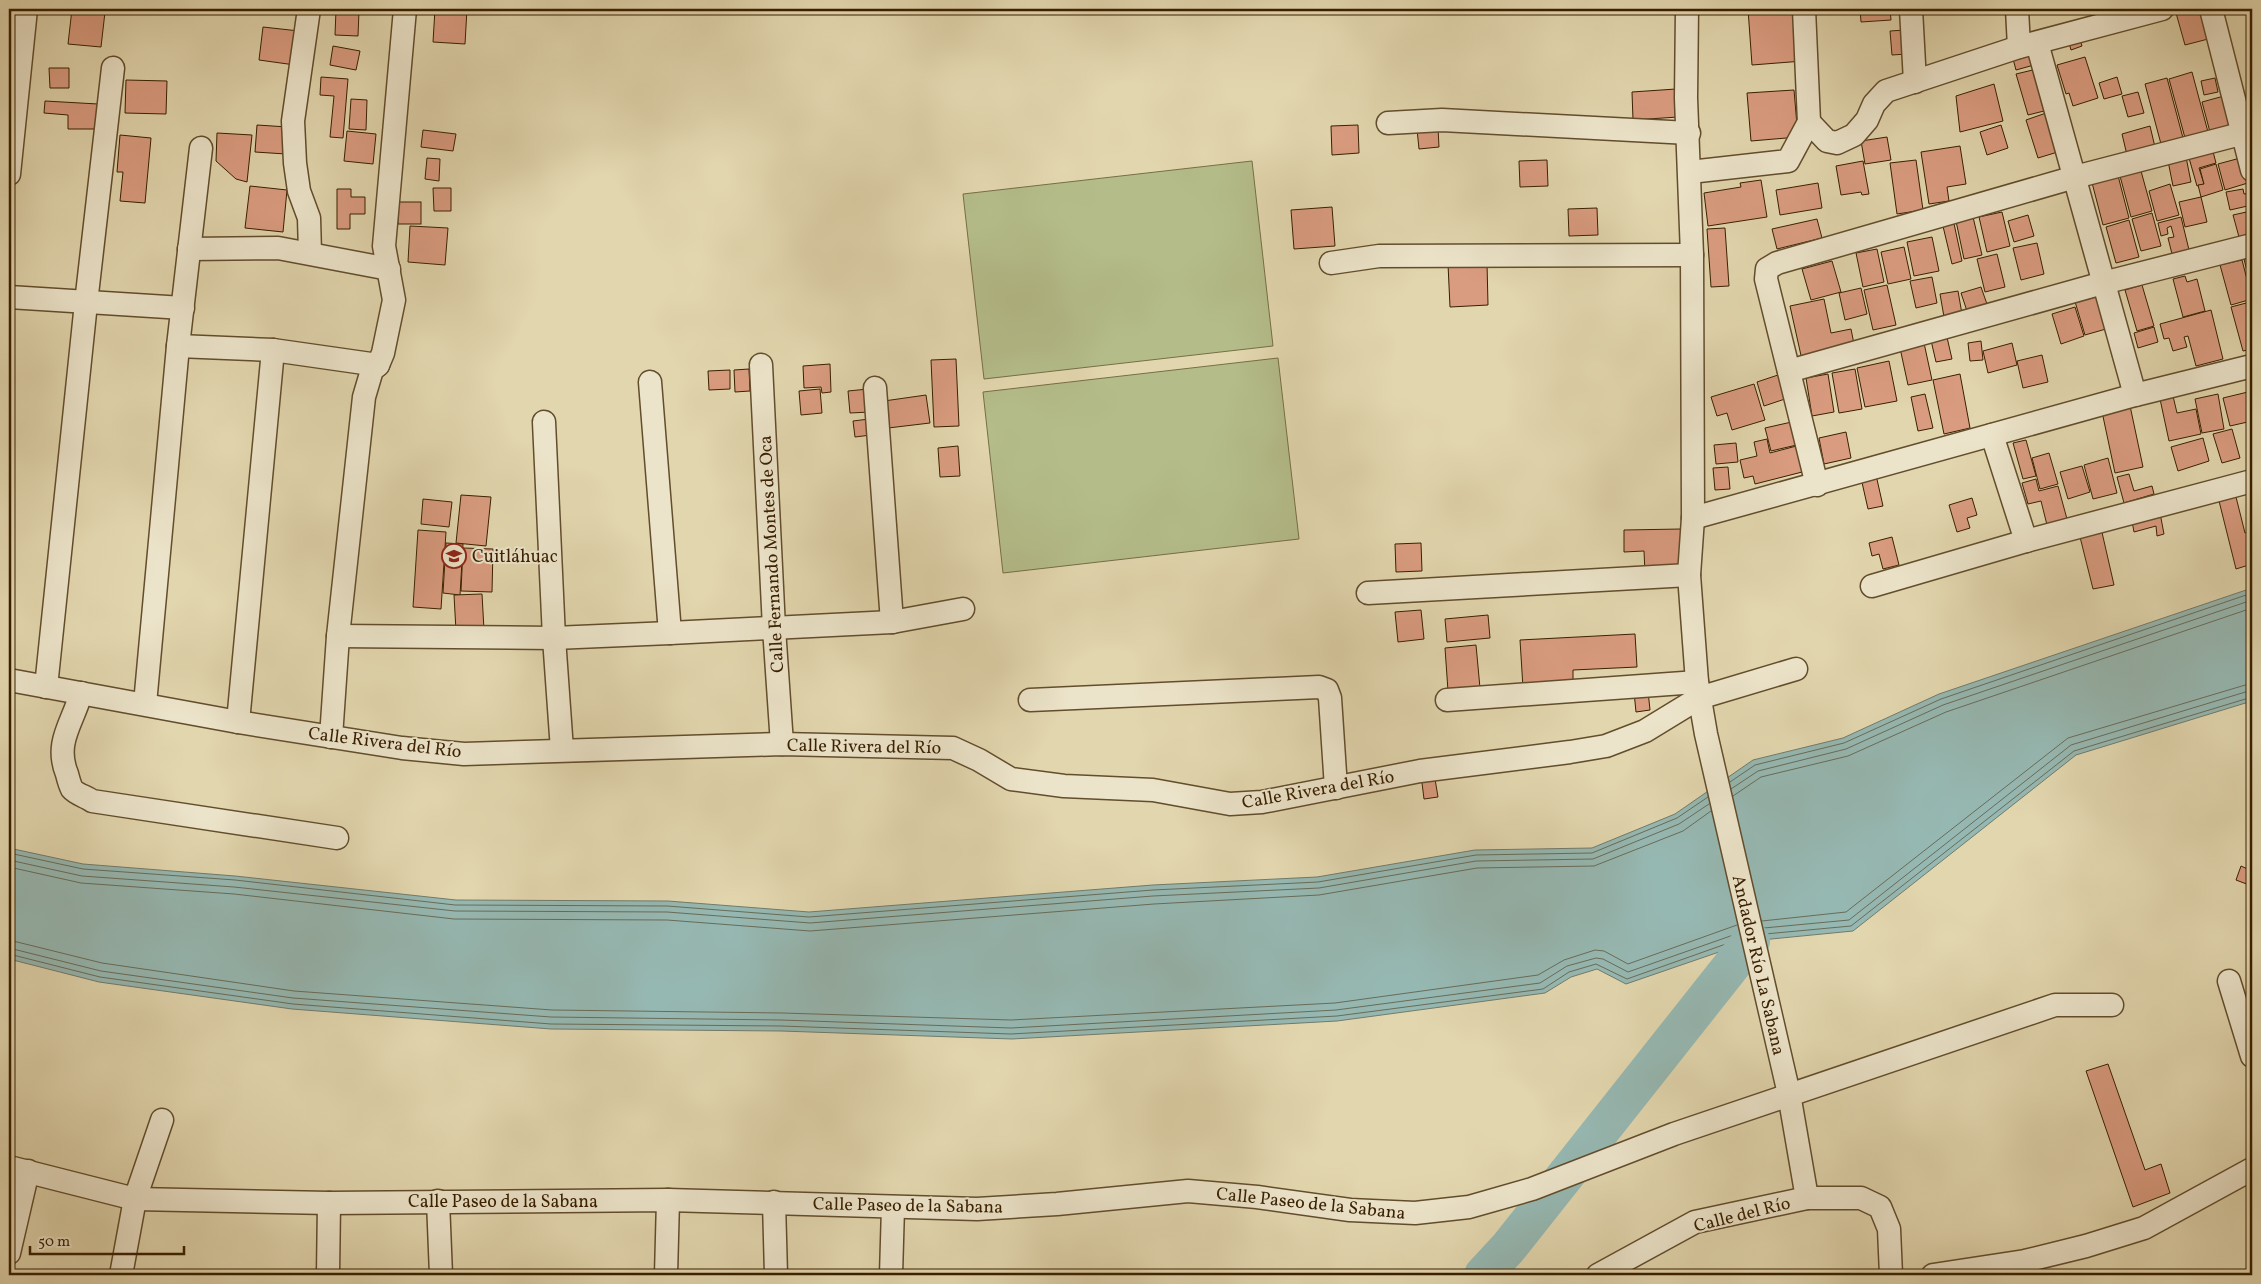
<svg xmlns="http://www.w3.org/2000/svg" width="2261" height="1284" font-family="Vollkorn,serif">
<style>
.green{fill:#b4bd8a;stroke:#766e45}
.water{fill:#96b8b2;stroke:#707b6b}
.lines{fill:none;stroke-linecap:round;stroke-linejoin:round}
.shore{stroke:#676c59;stroke-width:1}
.river{stroke:#96b8b2;stroke-width:38}
.building{fill:#da9c80;stroke:#381f00}
.street-casing{stroke:#624d2c;stroke-width:25}
.street{stroke:#ece4ca;stroke-width:22}
.labels{text-anchor:middle;stroke-width:4;stroke-linejoin:round;paint-order:stroke}
.street-label{font-size:18px;fill:#381f00;stroke:#ece4ca}
.poi-label{font-size:18px;fill:#381f00;stroke:#ece4ca;text-anchor:start}
</style>
<rect width="100%" height="100%" fill="#e2d6ae"/>
<filter id="stains"><feTurbulence type="fractalNoise" baseFrequency=".004" numOctaves="4"/><feColorMatrix values="0 0 0 0 .2 0 0 0 0 .09 0 0 0 0 .02 0 0 0 .5 -.17"/></filter>
<radialGradient id="worn" r=".72"><stop offset=".6" stop-color="#630" stop-opacity="0"/><stop offset="1" stop-color="#630" stop-opacity=".3"/></radialGradient>
<!-- green -->
<g class="green">
<path d="M1252 161 1273 346 984 379 963 194Z"/>
<path d="M1278 358 1299 539 1003 573 983 392Z"/>
</g>
<!-- water -->
<path class="water" d="M2252 588V701L2076 755 1853 931 1751 941 1626 984 1597 969 1571 977 1545 993 1337 1021 1012 1039 781 1031 551 1029 292 1009 99 982 9 959V848L83 864 235 876 456 900 668 901 809 912 1153 885 1317 877 1475 850 1592 848 1675 814 1753 760 1843 738 1939 694Z"/>
<g class="lines">
<!-- shore -->
<g class="shore">
<path d="M1730 782 1755 765 1844 743 1941 699 2252 593"/>
<path d="M1731 789 1758 771 1846 749 1943 705 2252 600"/>
<path d="M1733 796 1761 777 1848 756 1946 712 2252 608"/>
<path d="M9 853 83 869 235 880 455 905 667 906 809 917 1153 890 1318 882 1476 855 1592 853 1677 818 1708 797"/>
<path d="M9 860 82 876 234 887 455 911 667 912 810 923 1153 896 1319 888 1476 861 1593 859 1679 824 1709 804"/>
<path d="M9 867 81 883 234 894 454 919 667 920 810 931 1154 904 1319 895 1477 868 1594 866 1683 831 1711 811"/>
<path d="M1762 921 1846 912 2068 738 2252 683"/>
<path d="M1764 928 1849 920 2071 745 2252 690"/>
<path d="M1765 934 1851 926 2074 751 2252 697"/>
<path d="M9 940 102 963 294 991 552 1010 782 1013 1011 1020 1335 1003 1538 975 1564 960 1595 950 1604 951 1628 964 1737 925"/>
<path d="M9 948 101 971 293 998 551 1017 781 1020 1011 1028 1336 1010 1540 983 1567 966 1596 958 1603 959 1628 972 1739 933"/>
<path d="M9 954 100 977 293 1004 551 1024 781 1026 1011 1034 1337 1016 1543 989 1569 972 1596 964 1627 979 1740 939"/>
</g>
<!-- river -->
<path class="river" d="M1483 1275 1508 1248 1751 941"/>
</g>
<!-- building -->
<g class="building">
<path d="M72 9 105 12 101 47 68 44Z"/>
<path d="M435 9H467L465 44 433 42Z"/>
<path d="M1748 9H1789L1790 12 1799 11 1803 61 1752 65Z"/>
<path d="M1860 9H1890L1891 20 1861 22Z"/>
<path d="M2191 9H2204L2212 38 2185 45 2176 13Z"/>
<path d="M336 10 359 11 358 36 335 35Z"/>
<path d="M263 27 299 31 295 65 259 60Z"/>
<path d="M1905 30 1907 54 1892 55 1890 31Z"/>
<path d="M2078 33 2082 46 2071 50 2067 36Z"/>
<path d="M333 46 360 51 356 70 330 65Z"/>
<path d="M2030 51 2034 65 2016 70 2012 55Z"/>
<path d="M2085 57 2098 98 2073 106 2069 93 2066 94 2057 65Z"/>
<path d="M49 68H69V88H50Z"/>
<path d="M2037 69 2048 110 2028 115 2016 74Z"/>
<path d="M2192 72 2208 132 2185 138 2169 79Z"/>
<path d="M321 77 348 79 343 138 330 137 334 96 320 95Z"/>
<path d="M2117 77 2122 94 2104 99 2099 83Z"/>
<path d="M2167 78 2183 138 2161 144 2145 84Z"/>
<path d="M2215 78 2218 92 2204 95 2201 81Z"/>
<path d="M126 80 167 81 166 114 125 113Z"/>
<path d="M1994 84 2003 121 1960 132 1956 96Z"/>
<path d="M1676 89 1678 117 1633 120 1632 92Z"/>
<path d="M1794 90 1798 137 1751 141 1747 93Z"/>
<path d="M2138 92 2144 113 2128 117 2122 96Z"/>
<path d="M2224 96 2233 125 2210 132 2202 102Z"/>
<path d="M351 99 367 100 366 130 349 129Z"/>
<path d="M45 101 98 104V129H68V115L44 113Z"/>
<path d="M2049 112 2061 151 2038 158 2026 120Z"/>
<path d="M257 125 288 127 286 154 255 152Z"/>
<path d="M1358 125 1359 153 1332 155 1331 126Z"/>
<path d="M2001 125 2008 148 1987 155 1980 132Z"/>
<path d="M2150 126 2155 147 2127 155 2122 134Z"/>
<path d="M1438 128 1439 147 1419 149 1417 129Z"/>
<path d="M423 130 456 134 453 151 421 147Z"/>
<path d="M347 131 376 134 373 164 344 161Z"/>
<path d="M217 133 252 135 247 182 236 179 216 161Z"/>
<path d="M120 135 151 138 145 203 120 201 123 172H117Z"/>
<path d="M1887 137 1891 160 1865 164 1861 141Z"/>
<path d="M2211 144 2216 163 2199 168 2204 184 2197 186 2187 151Z"/>
<path d="M1960 146 1966 184 1947 187 1949 201 1929 204 1921 152Z"/>
<path d="M2186 157 2191 182 2173 186 2168 161Z"/>
<path d="M2244 157 2251 182 2225 190 2218 164Z"/>
<path d="M427 158 440 159 439 181 425 179Z"/>
<path d="M1547 160 1548 186 1520 187 1519 161Z"/>
<path d="M1916 160 1923 210 1897 214 1890 163Z"/>
<path d="M1863 161 1869 194 1862 195 1861 192 1841 195 1836 166Z"/>
<path d="M2216 164 2223 190 2201 197 2198 185 2204 184 2200 169Z"/>
<path d="M2116 168 2129 218 2103 225 2090 175Z"/>
<path d="M2141 171 2152 211 2131 217 2120 176Z"/>
<path d="M1761 180 1767 217 1708 226 1704 193 1741 187 1740 183Z"/>
<path d="M1818 183 1822 208 1780 215 1776 190Z"/>
<path d="M2170 184 2179 215 2157 221 2149 191Z"/>
<path d="M250 186 287 190 283 232 245 228Z"/>
<path d="M433 188H451V211H434Z"/>
<path d="M337 189H351V197H365V214H350V229H337Z"/>
<path d="M2243 189 2244 194 2251 193 2252 205 2230 210 2226 192Z"/>
<path d="M2201 197 2207 222 2185 227 2179 202Z"/>
<rect x="398" y="202" width="23" height="22"/>
<path d="M1332 207 1335 246 1294 249 1291 210Z"/>
<path d="M1597 208 1598 235 1569 236 1568 209Z"/>
<path d="M2251 211 2252 233 2239 237 2233 215Z"/>
<path d="M2002 212 2010 246 1987 252 1979 217Z"/>
<path d="M2152 213 2161 246 2141 251 2132 219Z"/>
<path d="M2028 215 2034 236 2014 242 2008 221Z"/>
<path d="M1973 217 1982 255 1964 259 1956 221Z"/>
<path d="M2181 217 2190 254 2173 258 2168 238 2174 237 2171 226 2167 228 2168 234 2161 236 2158 223Z"/>
<path d="M1817 219 1822 238 1777 249 1772 229Z"/>
<path d="M1953 219 1962 261 1952 264 1942 222Z"/>
<path d="M2129 220 2139 257 2116 263 2106 227Z"/>
<path d="M410 226 448 228 445 265 408 262Z"/>
<path d="M1725 228 1729 286 1711 287 1707 229Z"/>
<path d="M1932 237 1939 271 1914 276 1907 242Z"/>
<path d="M2037 243 2044 274 2021 280 2013 248Z"/>
<path d="M1904 247 1911 279 1888 284 1881 252Z"/>
<path d="M1877 249 1884 282 1863 287 1856 253Z"/>
<path d="M1997 254 2005 287 1985 292 1977 259Z"/>
<path d="M2252 257V292L2244 259Z"/>
<path d="M2242 260 2252 299 2231 305 2220 265Z"/>
<path d="M1832 261 1841 292 1811 300 1802 269Z"/>
<path d="M1487 263 1488 305 1450 307 1448 264Z"/>
<path d="M2185 276 2187 282 2197 279 2205 311 2183 317 2173 279Z"/>
<path d="M1932 277 1937 303 1916 308 1910 281Z"/>
<path d="M1887 285 1896 325 1873 330 1864 290Z"/>
<path d="M2142 285 2154 326 2137 331 2125 290Z"/>
<path d="M2101 286 2113 327 2085 335 2073 295Z"/>
<path d="M1981 287 1988 307 1968 314 1961 293Z"/>
<path d="M1861 288 1867 314 1845 320 1839 293Z"/>
<path d="M1958 291 1962 314 1944 317 1940 294Z"/>
<path d="M1824 299 1831 333 1851 329 1855 349 1802 360 1790 306Z"/>
<path d="M2250 302 2252 311V349L2243 351 2231 307Z"/>
<path d="M2075 307 2084 336 2061 344 2052 314Z"/>
<path d="M2211 310 2223 359 2196 366 2188 336 2184 337 2187 347 2173 351 2169 338 2164 339 2160 324Z"/>
<path d="M2154 327 2158 342 2138 348 2134 333Z"/>
<path d="M1946 333 1952 359 1936 362 1930 336Z"/>
<path d="M1981 341 1983 360 1970 361 1968 343Z"/>
<path d="M1924 343 1932 380 1908 385 1900 348Z"/>
<path d="M2012 343 2017 365 1988 373 1983 351Z"/>
<path d="M2042 355 2048 382 2023 388 2017 361Z"/>
<path d="M956 359 959 426 934 427 931 360Z"/>
<path d="M1889 361 1897 401 1865 407 1857 368Z"/>
<path d="M830 364 831 392 822 393 821 387 804 388 803 366Z"/>
<path d="M749 369 750 391 735 392 734 370Z"/>
<path d="M1855 369 1862 409 1839 413 1832 373Z"/>
<path d="M730 370V389L709 390 708 371Z"/>
<path d="M1784 373 1791 397 1764 406 1757 382Z"/>
<path d="M1828 374 1834 412 1812 416 1806 378Z"/>
<path d="M1960 374 1970 428 1944 434 1933 380Z"/>
<path d="M1754 384 1765 420 1732 430 1727 413 1717 416 1711 397Z"/>
<path d="M820 389 822 413 801 415 799 391Z"/>
<path d="M868 389 870 412 850 413 848 391Z"/>
<path d="M2252 391V421L2230 426 2223 398Z"/>
<path d="M1925 394 1933 428 1918 431 1911 397Z"/>
<path d="M2218 394 2224 429 2202 433 2195 399Z"/>
<path d="M926 395 930 423 888 428 884 401Z"/>
<path d="M2173 396 2177 413 2196 409 2201 434 2169 441 2160 399Z"/>
<path d="M2129 401 2143 467 2115 473 2101 407Z"/>
<path d="M869 419 871 435 855 437 853 421Z"/>
<path d="M1796 421 1801 444 1771 451 1765 428Z"/>
<path d="M2232 429 2240 458 2222 463 2213 434Z"/>
<path d="M1846 432 1851 458 1824 464 1819 438Z"/>
<path d="M2203 438 2209 461 2178 471 2171 447Z"/>
<path d="M1767 439 1770 453 1804 444 1810 470 1755 484 1753 476 1744 478 1740 460 1757 456 1754 442Z"/>
<path d="M2026 440 2036 476 2023 479 2013 443Z"/>
<path d="M1736 443 1738 462 1716 464 1714 445Z"/>
<path d="M958 446 960 476 940 477 938 448Z"/>
<path d="M2049 453 2058 484 2040 489 2032 458Z"/>
<path d="M2108 458 2117 493 2093 499 2084 465Z"/>
<path d="M2082 466 2090 492 2068 499 2060 472Z"/>
<path d="M1728 467 1730 489 1715 490 1713 468Z"/>
<path d="M2129 474 2134 491 2152 486 2154 494 2124 503 2117 477Z"/>
<path d="M1876 475 1883 506 1868 509 1861 478Z"/>
<path d="M2036 479 2039 491 2058 486 2067 519 2047 525 2041 501 2028 504 2022 483Z"/>
<path d="M2252 490V508L2248 491Z"/>
<path d="M2235 493 2245 533 2252 531V555H2250L2252 564 2236 569 2218 497Z"/>
<path d="M461 495 491 497 486 546 456 543Z"/>
<path d="M1972 498 1977 515 1967 518 1970 528 1957 532 1949 505Z"/>
<path d="M423 499 452 502 449 527 421 524Z"/>
<path d="M2160 513 2164 534 2157 536 2156 526 2134 532 2131 516Z"/>
<path d="M2101 528 2114 585 2093 589 2079 533Z"/>
<path d="M1681 529 1682 573H1645L1644 551 1624 552V530Z"/>
<path d="M418 530 446 532 441 609 413 607Z"/>
<path d="M1892 537 1899 565 1883 569 1879 554 1872 556 1869 543Z"/>
<path d="M446 543 463 544 460 595 443 593Z"/>
<path d="M1421 543 1422 571 1396 572 1395 544Z"/>
<path d="M463 548 493 549 492 592 461 591Z"/>
<path d="M482 594 484 630 456 631 454 595Z"/>
<path d="M1421 610 1424 639 1398 642 1395 612Z"/>
<path d="M1488 615 1490 638 1447 642 1445 619Z"/>
<path d="M1635 634 1637 667 1573 670V686L1523 688 1520 640Z"/>
<path d="M1476 645 1480 688 1448 691 1445 648Z"/>
<path d="M1648 691 1650 710 1636 712 1634 692Z"/>
<path d="M1434 773 1438 797 1424 799 1421 775Z"/>
<path d="M2241 866 2252 871V886L2236 880Z"/>
<path d="M2108 1064 2145 1170 2161 1164 2170 1193 2133 1207 2086 1071Z"/>
</g>
<g class="lines">
<defs>
<g id="street">
<path d="M309 9 293 121 295 163 299 191 309 218 310 253"/>
<path d="M1687 9 1686 98 1692 255 1693 518 1689 575 1697 682 1706 734 1789 1094 1807 1198"/>
<path d="M1911 9 1915 82"/>
<path d="M2017 9 2019 47"/>
<path d="M2211 9 2252 170"/>
<path d="M2037 43 2135 395"/>
<path d="M1809 122 1827 141 1837 143 1854 135 1867 120 1874 104 1886 91 2019 47 2162 9"/>
<path d="M1388 123 1442 120 1689 133"/>
<path d="M1690 172 1788 161 1809 122 1804 9"/>
<path d="M9 174 26 9"/>
<path d="M189 249 278 248 389 269"/>
<path d="M1331 263 1379 256 1692 255"/>
<path d="M9 297 183 308"/>
<path d="M178 346 273 350 378 365"/>
<path d="M761 365 774 628 782 744"/>
<path d="M1789 371 2103 283 2252 245"/>
<path d="M650 382 670 633"/>
<path d="M875 388 892 622"/>
<path d="M544 422 554 638 562 750"/>
<path d="M1992 435 2026 541"/>
<path d="M1817 485 1766 279 1767 269 1777 263 2075 177 2252 131"/>
<path d="M1693 518 2135 395 2252 366"/>
<path d="M1872 586 2026 541 2252 481"/>
<path d="M1368 593 1689 575"/>
<path d="M338 636 554 638 670 633 892 622 963 609"/>
<path d="M9 680 238 722 402 748 464 754 782 744 953 748 979 760 1011 779 1064 786 1153 790 1230 804 1262 802 1420 771 1570 752 1606 746 1645 731 1699 698 1796 669"/>
<path d="M46 687 86 303 113 68"/>
<path d="M81 693C73 723 54 742 67 774 68 778 70 785 72 789 76 794 87 797 92 801L337 838"/>
<path d="M1030 700 1319 687 1327 690 1330 698 1336 788"/>
<path d="M1447 700 1697 682"/>
<path d="M145 704 178 346 201 148"/>
<path d="M238 722 273 350"/>
<path d="M331 737 338 636 364 397 372 370 378 365 383 353 394 300 384 246 405 9"/>
<path d="M2229 981 2252 1056"/>
<path d="M9 1167 135 1199 329 1203 668 1200 977 1209 1057 1204 1188 1191 1257 1197 1350 1210 1415 1213 1469 1207 1532 1189 1674 1134 2055 1005H2112"/>
<path d="M438 1201 441 1275"/>
<path d="M774 1202 776 1275"/>
<path d="M9 1253 28 1171"/>
<path d="M121 1275 135 1199 162 1120"/>
<path d="M328 1275 329 1203"/>
<path d="M666 1275 668 1200"/>
<path d="M891 1275 893 1207"/>
<path d="M1598 1275 1695 1222 1807 1198H1861L1880 1207 1889 1229 1891 1275"/>
<path d="M1933 1275 2025 1261 2086 1246 2144 1228 2252 1169"/>
</g>
</defs>
<!-- street casing -->
<use href="#street" class="street-casing"/>
<!-- street -->
<use href="#street" class="street"/>
</g>
<!-- icons -->
<defs>
<symbol id="school-ring" viewBox="-11 -11 22 22"><circle r="9.5" fill="#ece4ca" stroke="#8f2418" stroke-width="1.5"/><path d="M0-5L7-2L0 1L-7-2ZM-4 1L0 2.5L4 1V4Q0 6-4 4Z" fill="#8f2418"/></symbol>
</defs>
<g fill-rule="evenodd">
<use href="#school-ring" x="440" y="542" width="28" height="28"/>
</g>
<g class="labels">
<!-- street labels -->
<g class="street-label">
<text transform="translate(771 554) rotate(-93)" y="6">Calle Fernando Montes de Oca</text>
<text transform="translate(385 742) rotate(7)" y="6">Calle Rivera del Río</text>
<text transform="translate(864 746) rotate(1)" y="6">Calle Rivera del Río</text>
<text transform="translate(1318 789) rotate(-10)" y="6">Calle Rivera del Río</text>
<text transform="translate(1759 965) rotate(77)" y="6">Andador Río La Sabana</text>
<text x="503" y="1207">Calle Paseo de la Sabana</text>
<text transform="translate(1311 1203) rotate(6)" y="6">Calle Paseo de la Sabana</text>
<text transform="translate(908 1205) rotate(1)" y="6">Calle Paseo de la Sabana</text>
<text transform="translate(1742 1214) rotate(-14)" y="6">Calle del Río</text>
</g>
<!-- poi labels -->
<g class="poi-label">
<text x="472" y="562">Cuitláhuac</text>
</g>
</g>
<!-- margin -->
<rect width="2261" height="1284" fill="none" stroke="#e2d6ae" stroke-width="30"/>
<rect x="10" y="10" width="2241" height="1264" fill="none" stroke="#381f00" stroke-width="2.5"/>
<rect x="15" y="15" width="2231" height="1254" fill="none" stroke="#381f00"/>
<!-- scale -->
<path d="M30 1246v8h154v-8" fill="none" stroke="#381f00" stroke-width="2.5"/>
<text x="38" y="1246" font-size="15" fill="#381f00" stroke="#ece4ca" stroke-width="4" paint-order="stroke">50 m</text>
<rect width="100%" height="100%" filter="url(#stains)"/>
<rect width="100%" height="100%" fill="url(#worn)"/>
</svg>
